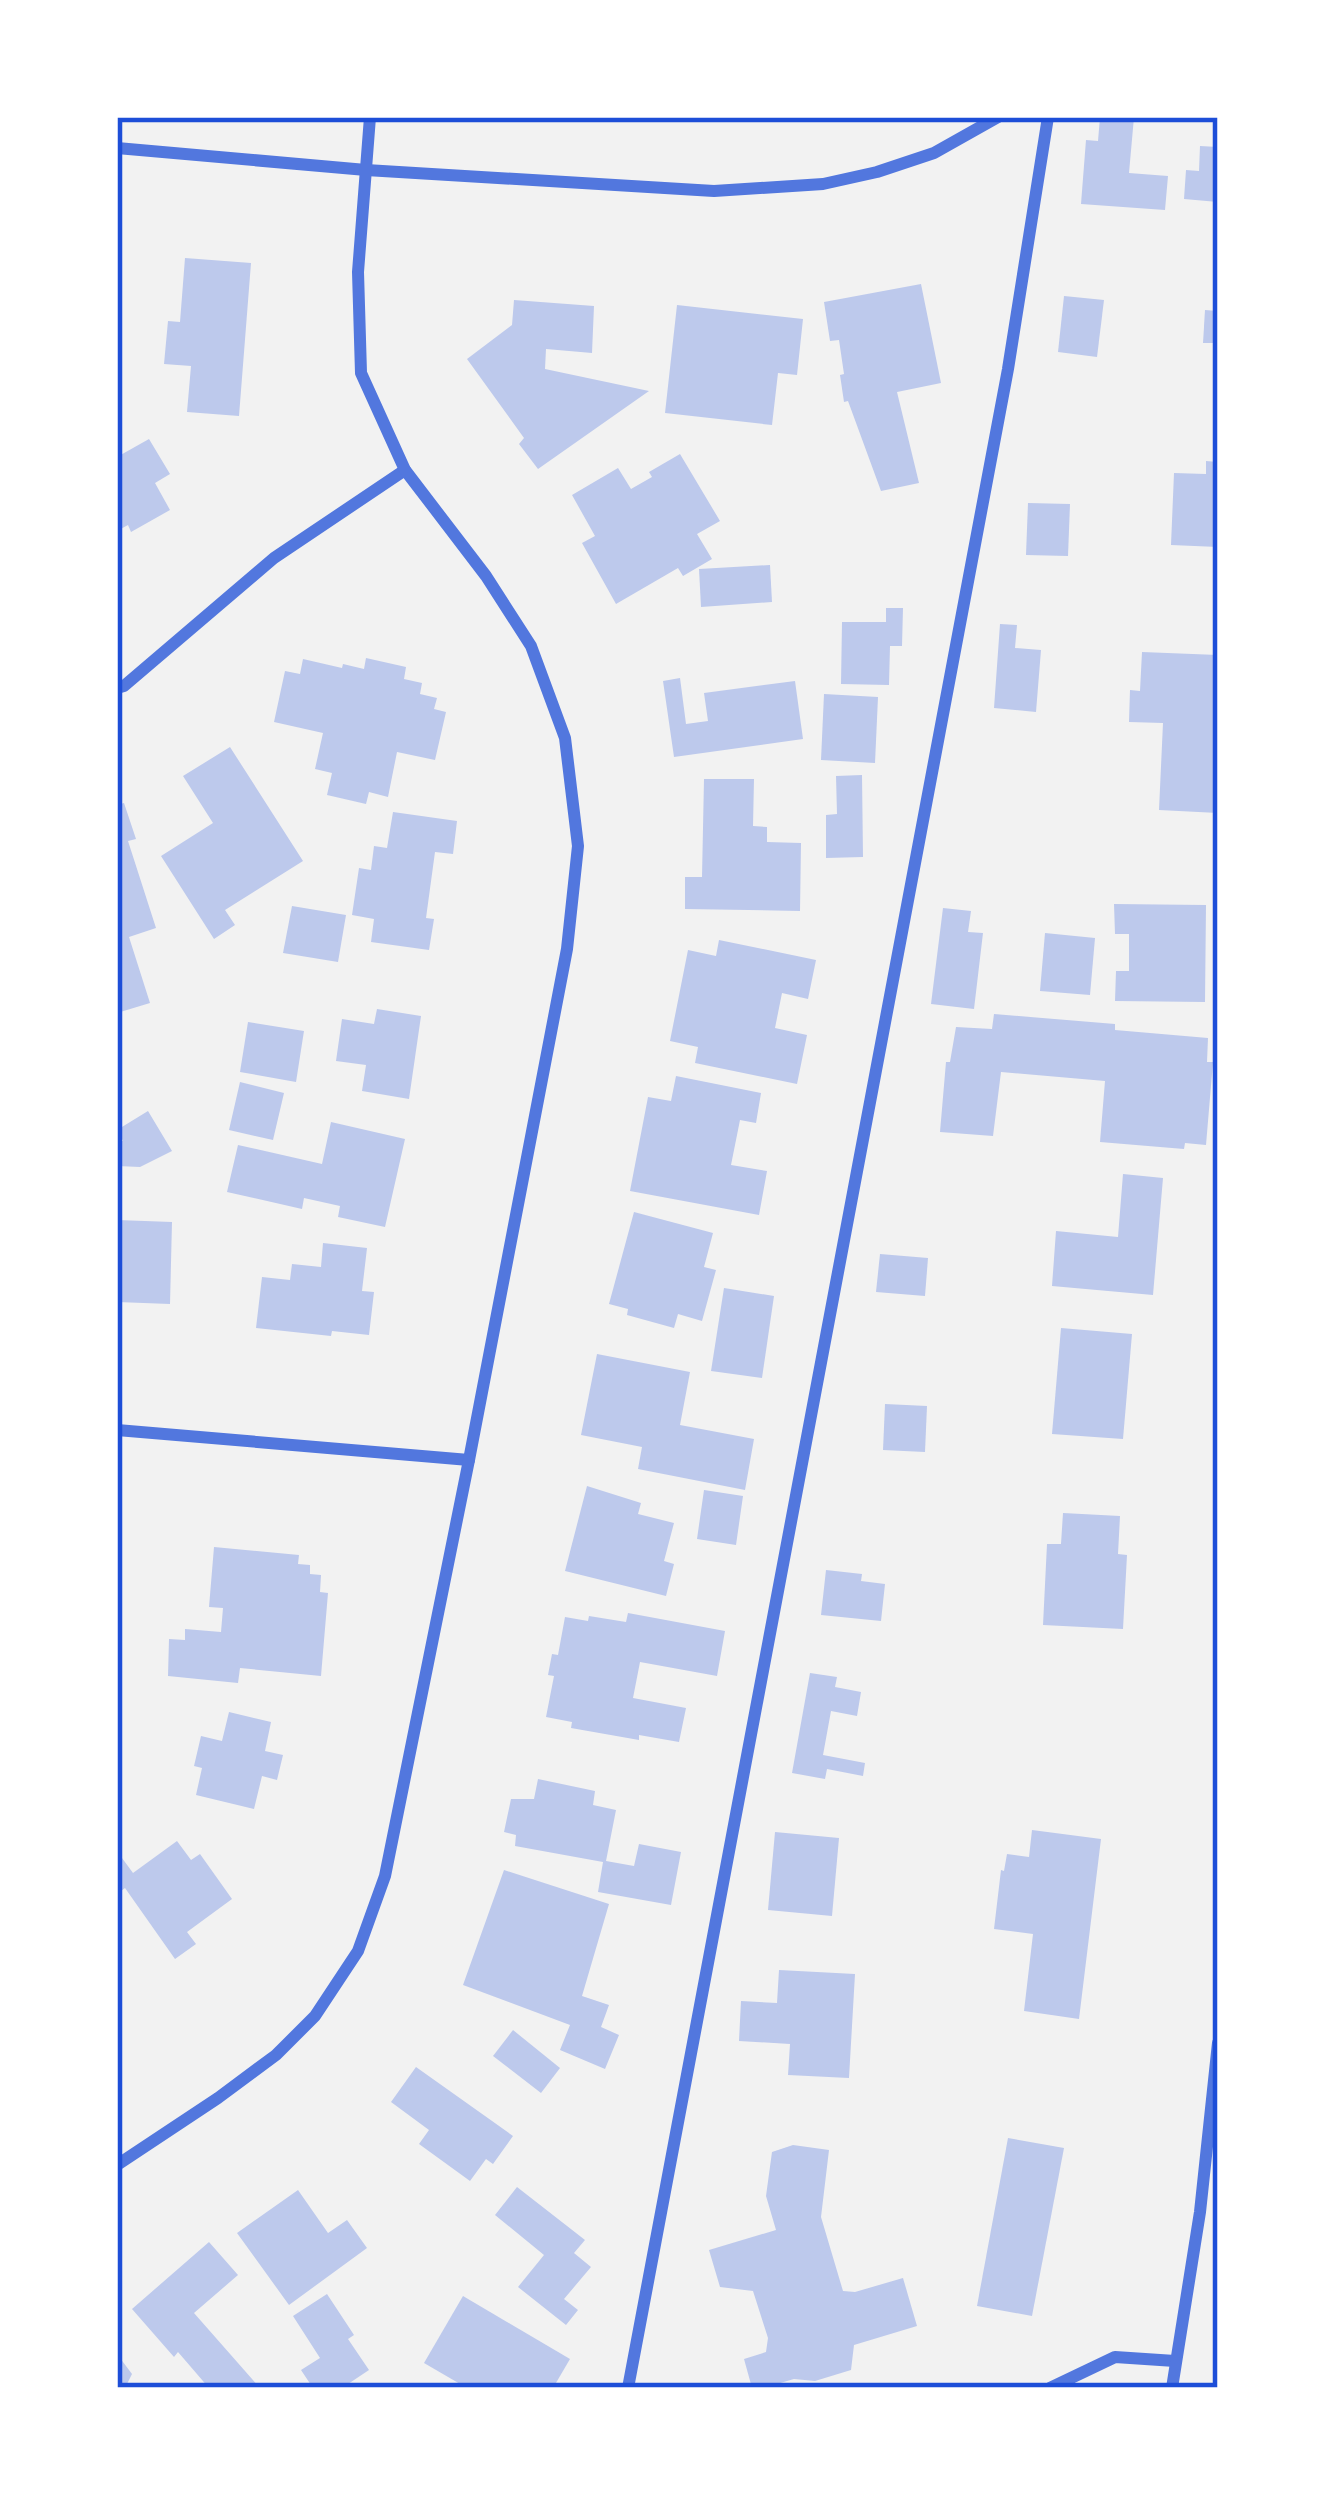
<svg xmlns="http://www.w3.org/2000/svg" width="1335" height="2505" font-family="Raleway,sans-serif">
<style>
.building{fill:#bdc9ec}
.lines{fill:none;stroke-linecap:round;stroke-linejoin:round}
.minor{stroke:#5277de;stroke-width:12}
.neatline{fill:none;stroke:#1d4ed8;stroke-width:4.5}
</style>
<rect width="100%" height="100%" fill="#f2f2f2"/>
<!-- building -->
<g class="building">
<path d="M1100 117H1134L1129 173 1168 176 1165 210 1081 204 1086 140 1098 141Z"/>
<path d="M1200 146 1218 147V202L1184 199 1186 170 1199 171Z"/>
<path d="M185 258 251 263 239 416 187 412 191 366 164 364 168 321 180 322Z"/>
<path d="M921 284 941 383 897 392 919 483 881 491 848 401 844 402 840 375 844 374 839 340 830 341 824 302Z"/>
<path d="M1064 296 1104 300 1097 357 1058 352Z"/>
<path d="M514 300 594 306 592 353 546 349 545 369 649 391 538 469 519 444 524 438 467 359 512 325Z"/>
<path d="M677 305 803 319 797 375 778 373 772 425 665 413Z"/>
<path d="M1205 310 1218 311V343H1203Z"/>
<path d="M149 439 170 474 155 483 170 510 131 532 128 525 117 531V457Z"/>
<path d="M680 454 720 521 697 534 712 559 683 576 678 568 616 604 582 543 595 536 572 495 618 468 631 489 652 477 649 472Z"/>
<path d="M1206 461 1218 462V547L1171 545 1174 473 1206 474Z"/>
<path d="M1028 503 1070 504 1068 556 1026 555Z"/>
<path d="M770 565 772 602 701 607 699 569Z"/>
<path d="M886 608H903L902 646H890L889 685 841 684 842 622H886Z"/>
<path d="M1000 624 1017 625 1015 648 1041 650 1036 712 994 708Z"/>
<path d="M1142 652 1218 655V813L1159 810 1163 723 1129 722 1130 690 1140 691Z"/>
<path d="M366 658 406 667 404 679 422 683 420 694 437 698 434 709 446 712 435 760 397 752 388 797 369 792 366 804 327 795 332 773 315 769 323 733 274 722 285 671 300 674 303 659 342 668 343 664 364 669Z"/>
<path d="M680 678 686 724 708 721 704 693 795 681 803 739 674 757 663 681Z"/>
<path d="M824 694 878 697 875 763 821 760Z"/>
<path d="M230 747 303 861 225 910 235 925 214 939 161 856 213 823 183 776Z"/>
<path d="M862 775 863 857 826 858V815L837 814 836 776Z"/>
<path d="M704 779H754L753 826 767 827V842L801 843 800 911 685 909V877H702Z"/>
<path d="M124 803 136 839 128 841 156 928 129 937 150 1003 117 1013V805Z"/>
<path d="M393 812 457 821 453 854 435 852 426 918 434 919 429 950 371 942 374 919 352 915 359 868 371 870 374 846 387 848Z"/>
<path d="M1114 904 1206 905 1205 1002 1115 1001 1116 971H1129V934H1115Z"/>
<path d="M292 906 346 915 338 962 283 953Z"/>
<path d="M943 908 971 911 968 932 983 933 974 1009 931 1004Z"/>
<path d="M1045 933 1095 938 1090 995 1040 991Z"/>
<path d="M719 940 816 960 808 999 782 993 775 1028 807 1035 797 1084 695 1063 698 1047 670 1041 688 950 716 956Z"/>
<path d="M377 1009 421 1016 409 1099 362 1091 366 1065 336 1061 342 1019 374 1024Z"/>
<path d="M994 1014 1115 1024V1030L1208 1038 1207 1062H1213L1206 1145 1185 1143 1184 1149 1100 1142 1105 1081 1001 1072 993 1136 940 1132 946 1062H950L956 1027 992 1029Z"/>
<path d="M248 1022 304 1031 296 1082 240 1072Z"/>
<path d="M676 1076 761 1093 756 1123 740 1120 731 1165 767 1171 759 1215 630 1191 648 1097 671 1101Z"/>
<path d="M240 1082 284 1093 273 1140 229 1130Z"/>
<path d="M148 1111 172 1151 140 1167 117 1166V1140L123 1141 117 1130Z"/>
<path d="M331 1122 405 1139 385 1227 338 1217 340 1206 304 1198 302 1209 227 1192 238 1145 322 1164Z"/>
<path d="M1123 1174 1163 1178 1153 1295 1052 1286 1056 1231 1118 1237Z"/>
<path d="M634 1212 713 1233 704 1267 716 1270 702 1321 678 1314 674 1328 627 1315 628 1309 609 1304Z"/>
<path d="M117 1220 172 1222 170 1304 117 1302Z"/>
<path d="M323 1243 367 1248 362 1291 374 1292 369 1335 332 1331 331 1336 256 1328 262 1277 290 1280 292 1264 321 1267Z"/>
<path d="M880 1254 928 1258 925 1296 876 1292Z"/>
<path d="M724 1288 774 1296 762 1378 711 1371Z"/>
<path d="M1061 1328 1132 1334 1123 1439 1052 1434Z"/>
<path d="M597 1354 690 1372 680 1425 754 1439 745 1490 638 1469 642 1447 581 1435Z"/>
<path d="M885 1404 927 1406 925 1452 883 1450Z"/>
<path d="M587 1486 641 1503 638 1514 674 1523 664 1561 674 1564 666 1596 565 1571Z"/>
<path d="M704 1490 743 1496 736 1545 697 1539Z"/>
<path d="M1063 1513 1120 1516 1118 1554 1127 1555 1123 1629 1043 1625 1047 1544H1061Z"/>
<path d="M214 1547 299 1555 298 1564 310 1565V1574L321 1575 320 1592 328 1593 321 1676 240 1668 238 1683 168 1676 169 1639 185 1640V1629L221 1632 223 1608 209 1607Z"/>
<path d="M826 1570 862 1574 861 1581 885 1584 881 1621 821 1615Z"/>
<path d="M628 1613 725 1631 717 1676 640 1662 633 1698 686 1708 679 1742 639 1735V1740L571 1728 572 1722 546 1717 554 1676 548 1675 552 1654 558 1655 565 1617 588 1621 589 1616 626 1622Z"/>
<path d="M810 1673 837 1677 835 1687 861 1692 857 1716 831 1711 823 1755 865 1763 863 1776 827 1769 825 1779 792 1773Z"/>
<path d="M229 1712 271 1722 265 1751 283 1755 277 1780 262 1776 254 1809 196 1795 202 1768 194 1766 201 1736 222 1741Z"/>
<path d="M538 1779 595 1791 593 1805 616 1810 606 1861 634 1866 639 1844 681 1852 671 1905 598 1892 603 1862 515 1846 516 1835 504 1832 511 1799H534Z"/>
<path d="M1032 1830 1101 1839 1079 2019 1024 2011 1033 1934 994 1929 1001 1870 1004 1871 1007 1854 1029 1857Z"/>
<path d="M775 1832 839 1838 832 1916 768 1910Z"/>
<path d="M177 1841 191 1860 200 1854 232 1899 187 1932 196 1944 175 1959 125 1888 117 1894V1862L122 1858 133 1873Z"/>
<path d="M504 1870 609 1904 582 1996 609 2005 601 2027 619 2035 605 2069 560 2050 570 2025 463 1985Z"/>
<path d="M779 1970 855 1974 849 2078 788 2075 790 2044 739 2041 741 2001 777 2003Z"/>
<path d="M513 2030 560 2068 541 2093 493 2056Z"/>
<path d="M416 2067 513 2136 493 2164 486 2159 470 2181 419 2144 429 2130 391 2102Z"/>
<path d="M1008 2138 1064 2148 1032 2316 977 2306Z"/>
<path d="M793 2145 829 2150 821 2217 843 2291 855 2292 903 2278 917 2326 854 2345 851 2370 815 2381 794 2379 763 2388H752L744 2359 766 2352 768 2338 753 2291 720 2287 709 2250 776 2230 766 2196 772 2152Z"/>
<path d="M517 2187 585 2240 574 2253 591 2267 564 2299 578 2310 566 2325 518 2287 544 2255 495 2215Z"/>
<path d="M298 2190 328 2233 347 2220 367 2248 289 2305 237 2233Z"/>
<path d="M209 2242 238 2275 194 2313 260 2388H209L178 2352 174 2357 132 2309Z"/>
<path d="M327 2294 354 2335 348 2339 369 2370 342 2388H313L301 2370 320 2358 293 2316Z"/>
<path d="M463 2296 570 2359 553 2388H467L424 2363Z"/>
<path d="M117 2354 132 2374 125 2388 117 2386Z"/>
</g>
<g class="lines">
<!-- minor -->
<g class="minor">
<path d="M117 148 366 170 714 191 823 184 877 172 934 153 998 117"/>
<path d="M117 688 124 686 274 558 405 470"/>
<path d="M117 1430 469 1460"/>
<path d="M117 2165 218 2098 276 2055 315 2016 358 1951 385 1876 469 1460 567 949 578 846 565 738 531 646 486 576 405 470 361 373 358 272 370 117"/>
<path d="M628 2388 1008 369 1048 117"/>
<path d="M1050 2388 1115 2357 1175 2361"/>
<path d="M1172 2388 1200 2212 1218 2043"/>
</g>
</g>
<!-- border -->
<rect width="1335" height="2505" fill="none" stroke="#ffffff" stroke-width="240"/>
<rect x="120" y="120" width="1095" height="2265" class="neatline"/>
</svg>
